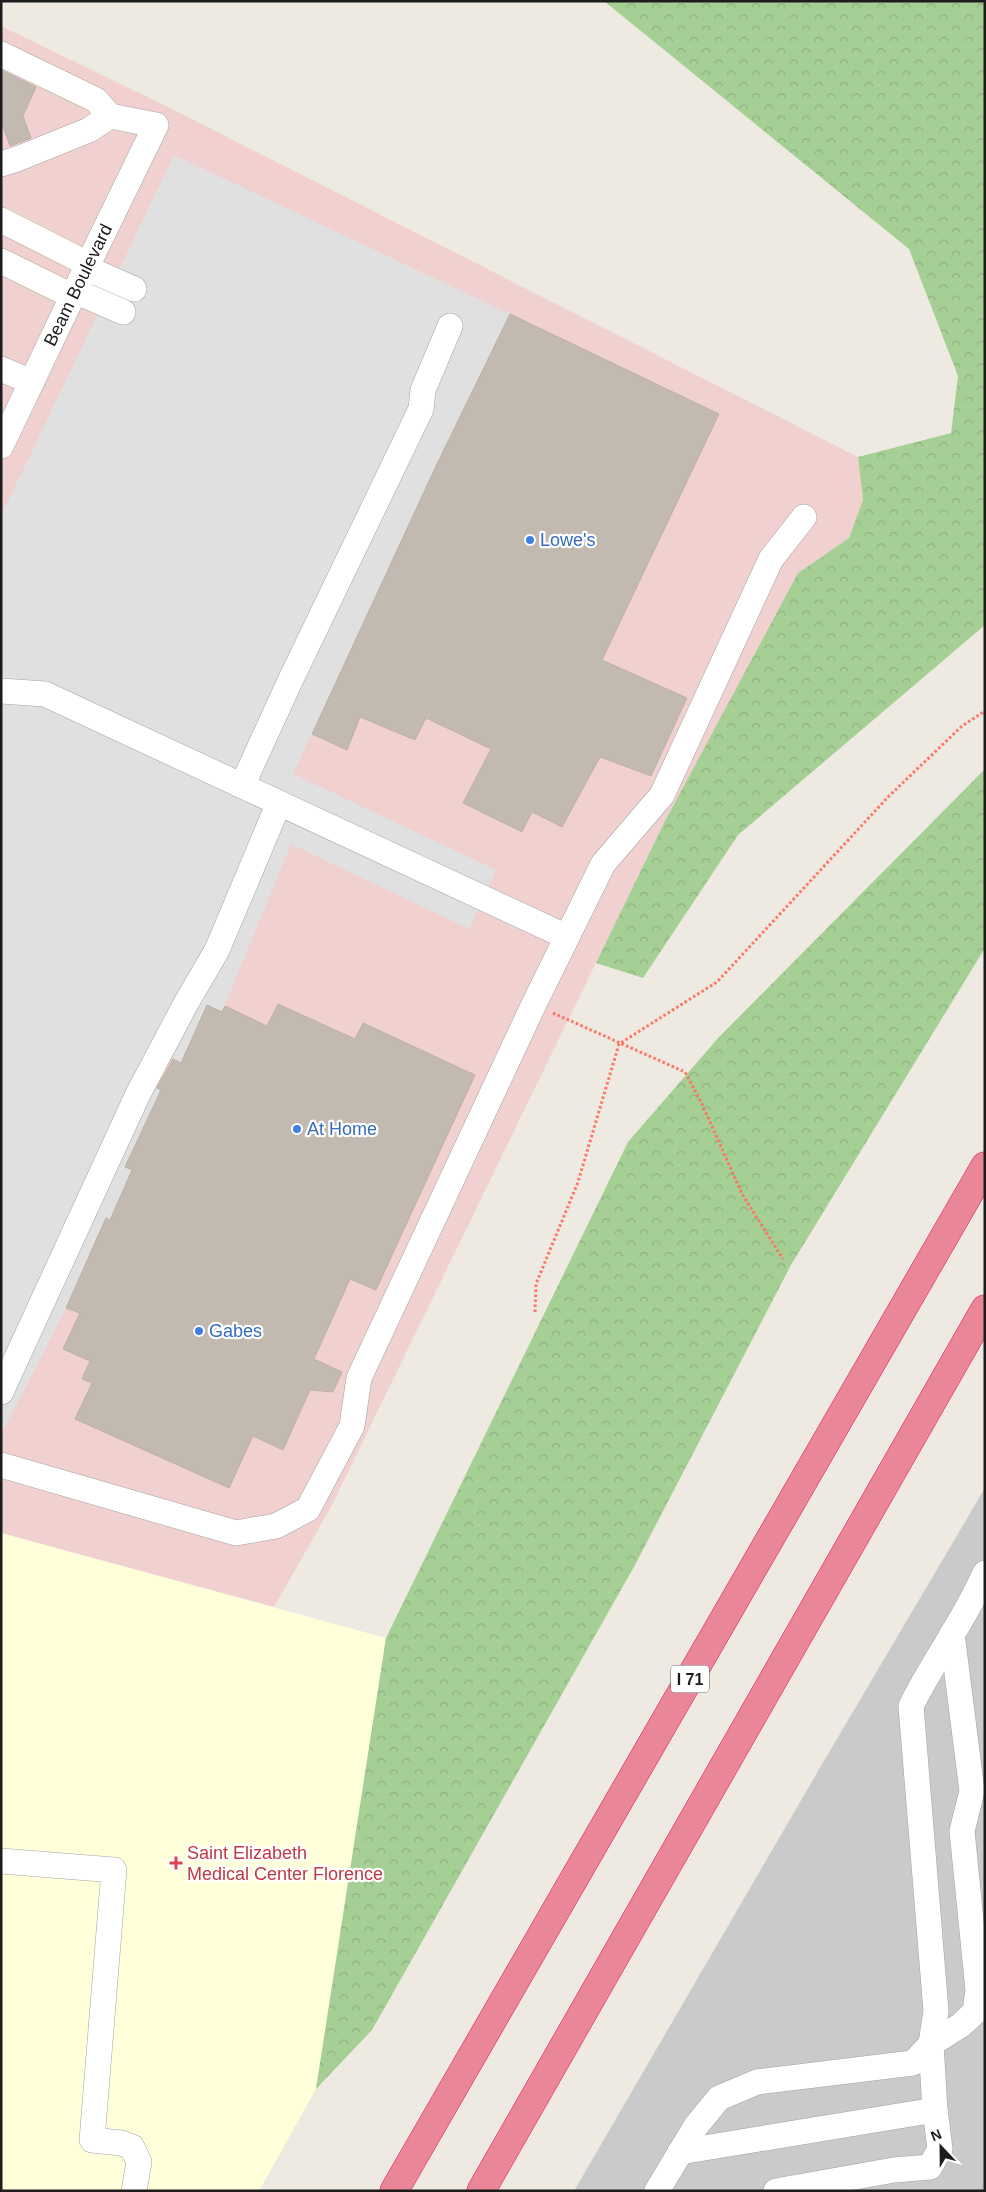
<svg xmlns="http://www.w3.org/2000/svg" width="986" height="2192" font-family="Arial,sans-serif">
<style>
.commercial{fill:#f0d1d0}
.education{fill:#ffffda}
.religious{fill:#cacaca}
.forest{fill:url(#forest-crowns)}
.parking{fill:#e0e0e0}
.building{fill:#c2b9b1;stroke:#c0b1a4}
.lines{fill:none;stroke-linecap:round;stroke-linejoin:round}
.minor-casing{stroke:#a3a3a3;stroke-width:26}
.highway-casing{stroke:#de1d5d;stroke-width:29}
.path{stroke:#ff7462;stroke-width:3;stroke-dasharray:2.5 2.5;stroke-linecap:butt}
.minor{stroke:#fff;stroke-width:25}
.highway{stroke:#e98697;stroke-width:28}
.shop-dot{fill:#3f7fe0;stroke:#fff;stroke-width:2}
.health-dot{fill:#e0444e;stroke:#fff;stroke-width:2}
.labels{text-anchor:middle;stroke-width:4.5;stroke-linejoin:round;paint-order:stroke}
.shield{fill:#fff;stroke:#606060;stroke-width:1}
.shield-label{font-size:16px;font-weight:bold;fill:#1c1c1c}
.street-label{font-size:18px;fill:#1c1c1c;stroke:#fff}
.shop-label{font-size:18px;fill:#366cbe;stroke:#fff;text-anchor:start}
.health-label{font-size:18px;fill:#be3a42;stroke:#fff;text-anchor:start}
</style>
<defs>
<pattern id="forest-crowns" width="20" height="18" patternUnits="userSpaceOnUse" patternTransform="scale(1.25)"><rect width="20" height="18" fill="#a5cf95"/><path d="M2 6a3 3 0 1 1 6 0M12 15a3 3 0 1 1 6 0" fill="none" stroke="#8db180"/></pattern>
</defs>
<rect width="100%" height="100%" fill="#eeeae2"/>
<!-- commercial -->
<path class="commercial" d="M1 26 168 107 858 457 863 500 849 538 798 573 664 823 331 1507 274 1607 1 1533Z"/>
<!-- education -->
<path class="education" d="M1 1533 386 1638 316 2089 259 2191H1Z"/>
<!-- religious -->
<path class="religious" d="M985 1488V2191H574L821 1766Z"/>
<!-- forest -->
<g class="forest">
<path d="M604 1H985V625L738 835 643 978 596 963 664 823 798 573 849 538 863 500 858 457 951 433 958 376 909 249Z"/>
<path d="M985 769V948L791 1265 635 1565 372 2030 316 2089 386 1638 628 1142 719 1037Z"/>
</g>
<!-- parking -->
<path class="parking" d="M174 155 510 314 436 466 293 774 496 870 469 929 291 844 222 1012 207 1006 181 1063 169 1057 156 1087 161 1090 146 1176 137 1197 123 1191 110 1220 105 1218 85 1264 88 1266 4 1429H1V516Z"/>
<!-- building -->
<g class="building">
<path d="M1 70 36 87 23 116 31 138 10 146 1 121Z"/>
<path d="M510 314 719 414 602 660 687 698 651 776 600 757 562 827 532 812 522 832 463 803 491 749 426 718 415 740 360 717 347 750 312 734 436 466Z"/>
<path d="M278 1004 355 1039 363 1023 475 1075 376 1290 350 1279 314 1359 342 1372 333 1392 310 1390 283 1450 253 1436 229 1488 75 1419 92 1383 82 1379 90 1361 63 1349 80 1313 66 1308 106 1218 110 1220 132 1170 125 1167 161 1090 157 1088 173 1059 181 1063 207 1005 222 1012 225 1006 267 1026Z"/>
</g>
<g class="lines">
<defs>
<g id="minor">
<path d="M1 54 96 100 110 116 156 125 75 291 1 446"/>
<path d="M1 164 17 159 89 130 110 116"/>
<path d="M1 220 88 264"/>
<path d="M1 261 72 296"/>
<path d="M86 268 134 289"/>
<path d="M75 291 123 312"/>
<path d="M1 369 32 382"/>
<path d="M1 691 45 694 567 937"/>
<path d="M242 786 290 681 421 409 423 390 450 326"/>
<path d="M1 1392 138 1094 185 1005 217 950 279 803"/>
<path d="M1 1465 236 1533 276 1526 308 1509 352 1426 359 1378 534 1004 603 864 662 795 771 559 804 517"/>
<path d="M1 1861 114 1870 92 2140 121 2143 132 2147 139 2162 134 2191"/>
<path d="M680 2152 935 2110 931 2044 936 2011 911 1706C933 1661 965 1620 985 1573"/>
<path d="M657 2191 696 2126 719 2098 757 2082 913 2063 931 2044 961 2025 975 2012 978 1990 962 1831 972 1791 952 1634"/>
<path d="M776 2191 894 2170 930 2167 940 2149 935 2110"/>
</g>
<g id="highway">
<path d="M394 2191 985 1166"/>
<path d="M481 2191 985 1309"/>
</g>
</defs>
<!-- minor casing -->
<use href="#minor" class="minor-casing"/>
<!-- highway casing -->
<use href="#highway" class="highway-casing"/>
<!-- path -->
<g class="path">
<path d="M553 1013 685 1072 702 1104 742 1194 783 1259"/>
<path d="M535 1312 536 1284 578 1182 619 1044 717 982 888 797 962 726 985 711"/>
</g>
<!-- minor -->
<use href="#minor" class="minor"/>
<!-- highway -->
<use href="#highway" class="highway"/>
</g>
<!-- markers -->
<g class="shop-dot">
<circle cx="530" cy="540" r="5"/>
<circle cx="297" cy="1129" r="5"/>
<circle cx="199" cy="1331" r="5"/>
</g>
<path class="health-dot" d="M173.5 1855.5h5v5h5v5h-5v5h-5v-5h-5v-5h5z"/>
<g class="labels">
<!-- shield labels -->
<rect class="shield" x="671" y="1665.5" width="38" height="27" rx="4"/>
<g class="shield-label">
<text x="690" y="1685">I 71</text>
</g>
<!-- street labels -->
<g class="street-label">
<text transform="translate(78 285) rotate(-64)" y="6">Beam Boulevard</text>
</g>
<!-- shop labels -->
<g class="shop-label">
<text x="540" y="546">Lowe's</text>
<text x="307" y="1135">At Home</text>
<text x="209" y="1337">Gabes</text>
</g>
<!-- health labels -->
<g class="health-label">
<text x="187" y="1859">Saint Elizabeth<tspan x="187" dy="21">Medical Center Florence</tspan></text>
</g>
</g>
<!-- border -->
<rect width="986" height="2192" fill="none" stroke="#1c1c1c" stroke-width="5"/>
<!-- north arrow -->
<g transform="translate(941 2147) rotate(338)" stroke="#ffffff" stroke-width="4" paint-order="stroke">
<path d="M0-4L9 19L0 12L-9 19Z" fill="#1c1c1c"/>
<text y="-8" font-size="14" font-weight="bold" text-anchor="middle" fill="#1c1c1c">N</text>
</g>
</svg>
